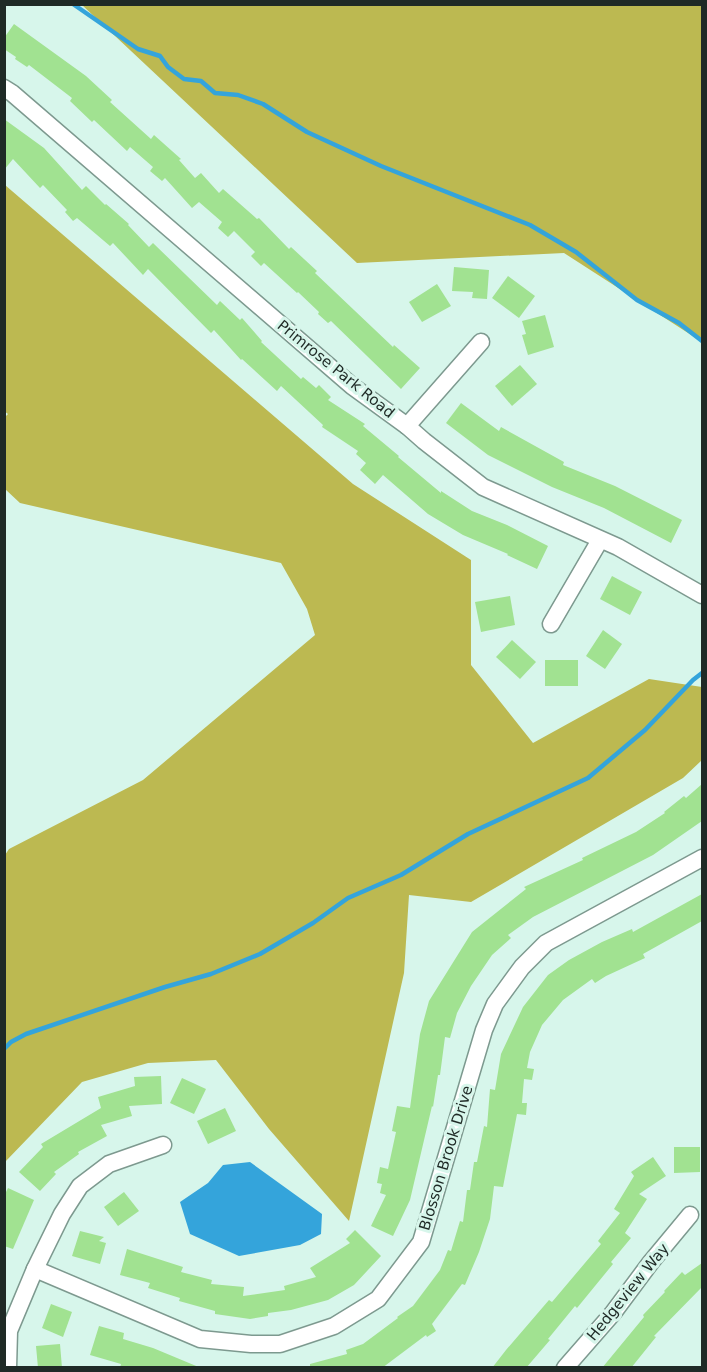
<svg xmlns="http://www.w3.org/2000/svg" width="707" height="1372" font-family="'DejaVu Sans',sans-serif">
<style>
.forest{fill:#bcb951}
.water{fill:#34a4db}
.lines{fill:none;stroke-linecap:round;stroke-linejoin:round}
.stream{stroke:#34a4db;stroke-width:4.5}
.building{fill:#a1e291}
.minor-casing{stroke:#7d998f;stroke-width:19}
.minor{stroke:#fff;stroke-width:16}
.labels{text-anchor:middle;stroke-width:6;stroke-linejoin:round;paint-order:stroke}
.street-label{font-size:15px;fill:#1f2a26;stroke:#d7f6eb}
</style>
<rect width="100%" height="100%" fill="#d7f6eb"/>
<!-- forest -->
<g class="forest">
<path d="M82 5H702V342L564 253 357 263Z"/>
<path d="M5 185 353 484 471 560V665L533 743 649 679 702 687V760L683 778 471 902 409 895 404 973 349 1221 269 1129 216 1060 148 1063 82 1082 5 1162V855L9 849 143 780 315 635 307 609 281 563 20 503 5 489 4 418 8 414 4 411Z"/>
</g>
<!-- water -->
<path class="water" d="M250 1162 322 1214 321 1234 300 1245 239 1256 190 1234 180 1202 208 1183 223 1165Z"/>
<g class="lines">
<!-- stream -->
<g class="stream">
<path d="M73 4 138 49 160 56 168 67 184 79 201 81 215 93 238 95 263 104 307 132 381 166 530 225 576 252 637 300 679 323 702 341"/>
<path d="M4 1049 11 1042 26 1034 165 987 211 974 260 954 313 923 348 898 401 875 468 834 588 778 645 730 693 680 702 673"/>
</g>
</g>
<!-- building -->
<g class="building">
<path d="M14 24 86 76 112 100 110 102 151 139 154 135 181 159 179 160 195 178 201 173 219 193 223 189 257 219 259 218 289 249 291 247 317 271 315 273 393 347 394 345 420 368 401 389 331 321 328 323 318 314 319 312 298 292 297 293 264 263 261 266 251 256 255 252 234 231 228 237 218 228 222 222 199 202 192 208 165 178 162 181 150 171 153 167 130 147 127 151 94 120 92 122 70 101 72 98 29 65 27 67 15 59 16 57 4 49V38Z"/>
<path d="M4 119 44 148 82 190 86 186 105 205 106 204 129 224 128 225 149 247 153 243 217 305 220 301 240 320 242 318 262 341 261 342 301 379 303 377 316 388 319 385 331 397 328 400 365 424 363 426 399 456 398 457 441 493V491L472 511 507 525 548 546 537 569 507 555 508 554 463 535 428 514 383 475 375 484 360 470 366 463 356 454 358 451 322 427 323 425 281 386 277 391 242 359 241 360 214 330 211 333 148 269 143 275 113 243 110 246 77 218 73 221 65 212 67 210 43 185 40 188 13 159 4 170Z"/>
<path d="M454 267 489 270 487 299 472 298 473 292 452 291Z"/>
<path d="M508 276 535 296 519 318 492 298Z"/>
<path d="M437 284 451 306 422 322 409 302Z"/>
<path d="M545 315 554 347 528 355 522 335 526 334 522 321Z"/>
<path d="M520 365 537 384 512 406 495 386Z"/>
<path d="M461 403 499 431 501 427 564 462 563 465 615 486 682 520 671 543 604 508 552 487 488 455 446 423Z"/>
<path d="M612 576 642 592 630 615 600 599Z"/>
<path d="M510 596 515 625 481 632 475 602Z"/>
<path d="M603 630 622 644 605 669 586 656Z"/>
<path d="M512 640 536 662 520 679 496 657Z"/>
<rect x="545" y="660" width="33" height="26"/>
<path d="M702 784V821L653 855 533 917 508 935 511 938 492 955 471 986 457 1013 450 1038 445 1037 440 1075H438L433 1107 432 1106 410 1200 393 1236 371 1226 386 1195 380 1193 382 1184 377 1183 380 1167 388 1169 396 1132 392 1131 397 1106 410 1108 420 1034 429 1001 472 932 526 889 524 887 583 860 582 858 636 832 665 813 664 812 684 796 686 798Z"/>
<path d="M702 894V921L643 954 645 958 606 976 595 983 592 979 563 1000 542 1025 530 1052 527 1068 534 1069 532 1080 524 1079 522 1103H527L526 1115 517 1114 503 1187 494 1186 490 1219 479 1252 465 1285 462 1284 432 1324 436 1331 427 1337 426 1335 382 1368H310V1364L347 1354 346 1350 363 1344 398 1318 397 1317 413 1306 440 1270 448 1250 451 1251 460 1221 463 1222 467 1190H470L474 1162H477L484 1126 487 1127 490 1089 495 1090 501 1054 523 1007 548 975 569 960 602 942 632 929 633 932Z"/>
<path d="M161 1076 162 1104 129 1106 132 1116 101 1125 107 1136 78 1152 79 1154 54 1172 56 1174 40 1191 19 1172 43 1147 41 1144 101 1108 98 1097 135 1086 134 1077Z"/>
<path d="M182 1078 206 1089 194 1114 170 1103Z"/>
<path d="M225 1108 236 1131 208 1144 197 1121Z"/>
<path d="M674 1147H700V1172L674 1173Z"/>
<path d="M653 1157 666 1176 639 1194 647 1199 625 1233 631 1238 611 1262 613 1264 577 1308 575 1306 548 1339 550 1340 526 1368H492L506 1350 549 1300 552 1302 601 1244 598 1241 620 1213 614 1209 634 1176 631 1172Z"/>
<path d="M8 1188 34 1200 13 1249 4 1246V1196Z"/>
<path d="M124 1192 139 1211 118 1226 104 1207Z"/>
<path d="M355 1230 381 1256 354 1285 328 1300 291 1310 268 1313V1316L250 1319 215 1314V1311L179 1301 180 1298 148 1288 150 1283 120 1275 127 1249 183 1267 181 1272 212 1280 211 1284 244 1287 243 1296 285 1290 284 1286 316 1277 310 1268 350 1243 346 1239Z"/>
<path d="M80 1231 104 1237 99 1241 106 1243 100 1264 72 1256Z"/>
<path d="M702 1263V1287L654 1336 656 1337 631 1368H602L644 1317 643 1315 665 1292 664 1291 682 1272 685 1275Z"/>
<path d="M51 1304 72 1312 63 1337 42 1328Z"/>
<path d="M99 1326 124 1333 123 1339 153 1348 201 1368H120L121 1364 90 1355Z"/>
<path d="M60 1344 62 1368H38L36 1346Z"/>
</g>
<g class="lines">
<defs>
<g id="minor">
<path d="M4 88 12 93 352 386 407 426 424 441 483 487 618 547 702 595"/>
<path d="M407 426 481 342"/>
<path d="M551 624 600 540"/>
<path d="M35 1269 200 1339 251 1344H280L334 1326 378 1299 421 1242 484 1030 495 1004 522 967 546 943 702 858"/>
<path d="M8 1368 9 1331 35 1269 62 1214 80 1186 109 1164 163 1145"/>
<path d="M565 1368 613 1313 651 1262 690 1215"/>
</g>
</defs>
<!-- minor casing -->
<use href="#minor" class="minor-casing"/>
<!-- minor -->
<use href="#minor" class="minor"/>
</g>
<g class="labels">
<!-- street labels -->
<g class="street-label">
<text transform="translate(336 369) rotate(39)" y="5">Primrose Park Road</text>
<text transform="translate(446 1158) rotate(-73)" y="5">Blosson Brook Drive</text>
<text transform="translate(628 1292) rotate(-51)" y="5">Hedgeview Way</text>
</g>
</g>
<!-- border -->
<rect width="707" height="1372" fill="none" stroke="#1f2a26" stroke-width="12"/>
</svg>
